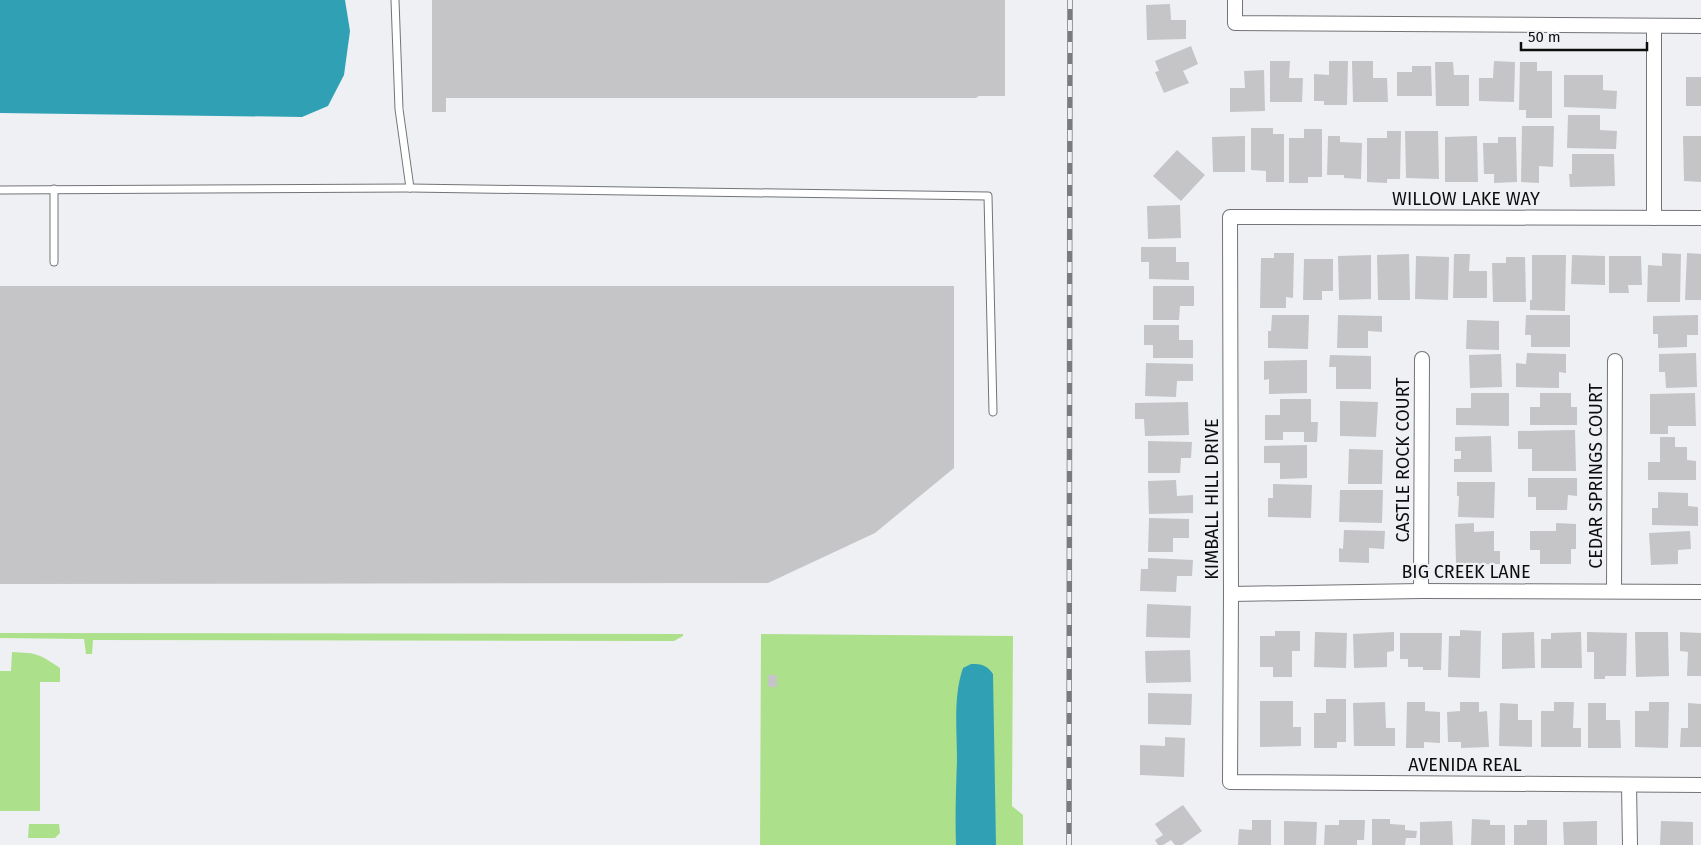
<svg xmlns="http://www.w3.org/2000/svg" width="1701" height="845" font-family="'Fira Sans',sans-serif">
<style>
.green{fill:#ade08a}
.water{fill:#30a0b5}
.building{fill:#c5c5c8}
.lines{fill:none;stroke-linecap:round;stroke-linejoin:round}
.service-casing{stroke:#727477;stroke-width:9}
.minor-casing{stroke:#727477;stroke-width:16}
.service{stroke:#fff;stroke-width:7}
.minor{stroke:#fff;stroke-width:14}
.rail-casing{stroke:#7a7b7d;stroke-width:5.5}
.rail{stroke:#eef0f3;stroke-width:4;stroke-dasharray:11;stroke-linecap:butt}
.labels{text-anchor:middle;stroke-width:4.5;stroke-linejoin:round;paint-order:stroke}
.street-label{font-size:18px;fill:#0d0d0e;stroke:#eef0f3}
</style>
<rect width="100%" height="100%" fill="#eef0f3"/>
<!-- green -->
<g class="green">
<path d="M0 633 683 634V636L674 641 93 640 92 654H86L84 639 0 638Z"/>
<path d="M761 634 1013 636 1012 806 1023 815V845H760Z"/>
<path d="M12 652C38 653 39 654 60 668V682H40V811H0V671H11Z"/>
<path d="M29 824H59L60 833 55 838H28Z"/>
</g>
<!-- water -->
<g class="water">
<path d="M0 0H345L350 31 344 75 328 106 302 117 0 113Z"/>
<path d="M971 664C982 664 987 665 993 674L996 845H956C955 817 956 789 957 760 957 730 953 697 963 668Z"/>
</g>
<!-- building -->
<g class="building">
<path d="M432 0H1005V96H979L976 98H446V112H432Z"/>
<path d="M1170 4 1171 20H1186V39L1147 40 1146 5Z"/>
<path d="M1191 46 1198 64 1183 71 1189 83 1164 93 1155 72 1159 71 1155 61Z"/>
<path d="M1270 61H1290L1289 78H1303L1302 102H1270Z"/>
<path d="M1329 61H1348L1347 105H1324V101H1314V74L1329 75Z"/>
<path d="M1352 61H1373V78H1387L1388 102H1353Z"/>
<path d="M1494 61 1515 62 1514 102 1479 101V78H1493Z"/>
<path d="M1435 62H1453L1454 75H1469V106H1436Z"/>
<path d="M1520 62H1537V71H1552V118H1526V110H1519Z"/>
<path d="M1412 66H1431L1432 96H1397V72H1412Z"/>
<path d="M1264 70 1265 111 1230 112V88H1245L1244 71Z"/>
<path d="M1564 75H1603V90L1617 91 1616 109 1564 107Z"/>
<rect x="1686" y="77" width="15" height="29"/>
<path d="M1568 115H1600V130L1617 131 1616 149 1567 148Z"/>
<path d="M1522 126H1554L1553 167 1539 166V183L1521 182Z"/>
<path d="M1251 128H1273V134H1284V182H1266V171L1251 170Z"/>
<path d="M1304 129H1322V177H1308V183H1289V138H1304Z"/>
<path d="M1387 131H1401L1400 179H1387V183L1367 182V138H1387Z"/>
<path d="M1405 131H1438L1439 179 1406 178Z"/>
<path d="M1245 136V172H1213L1212 137Z"/>
<path d="M1328 136H1340V142L1362 143 1361 179 1344 178V175H1327Z"/>
<path d="M1477 136 1478 182H1445V137Z"/>
<path d="M1683 136H1701V182L1684 181Z"/>
<path d="M1498 137H1516L1517 182 1494 183V174H1484L1483 143H1498Z"/>
<path d="M1177 150 1205 175 1181 201 1153 176Z"/>
<path d="M1572 154H1614L1615 186 1570 187 1569 174H1572Z"/>
<path d="M1180 205 1181 238 1148 239 1147 206Z"/>
<path d="M1141 247H1176V262H1189V280L1149 279V262H1141Z"/>
<path d="M1274 253H1294L1293 298 1286 297V308H1260L1261 258H1274Z"/>
<path d="M1662 253 1681 254 1680 302H1647L1648 265 1662 266Z"/>
<path d="M1687 253 1701 254V300H1685Z"/>
<path d="M1409 254 1410 300H1378L1377 255Z"/>
<path d="M1454 254H1470L1469 271H1487V298H1453Z"/>
<path d="M1371 255V299L1339 300 1338 256Z"/>
<path d="M1532 255H1566L1565 311 1530 310V300H1532Z"/>
<path d="M1572 255 1605 256V285L1571 284Z"/>
<path d="M1416 256 1449 257 1448 300 1415 299Z"/>
<path d="M1609 256H1641L1642 285H1628L1629 293H1609Z"/>
<path d="M1506 257H1525L1526 302H1493L1492 263H1506Z"/>
<path d="M1304 259H1333V291H1322V300H1303Z"/>
<path d="M0 286H954V468L875 533 768 583 0 584Z"/>
<path d="M1153 286H1194V306H1180L1179 320H1153Z"/>
<path d="M1272 315H1309L1308 349 1268 348V331H1271Z"/>
<path d="M1338 315 1382 316V332L1368 331V348H1337Z"/>
<path d="M1526 315H1570V347H1531V335H1525Z"/>
<path d="M1698 315V335H1687V347L1658 348V334H1653V316Z"/>
<path d="M1467 320 1499 321V350L1466 349Z"/>
<path d="M1144 325H1179V340H1193V358H1153V345H1144Z"/>
<path d="M1527 353 1566 354V373L1559 372V388L1516 387V363L1526 364Z"/>
<path d="M1696 353 1697 387 1666 388 1665 372H1659V354Z"/>
<path d="M1501 354 1502 387 1470 388 1469 355Z"/>
<path d="M1330 355 1371 356V389H1336V367H1329Z"/>
<path d="M1307 360V393L1269 394V379L1264 380V361Z"/>
<path d="M1146 363 1193 364V381H1177L1176 397 1145 396Z"/>
<path d="M1471 393H1509V426L1456 425V408H1471Z"/>
<path d="M1540 393H1571V407H1577V425H1530V407H1540Z"/>
<path d="M1695 393 1696 426H1668V434H1650V394Z"/>
<path d="M1280 399H1311V422H1318L1317 442H1304V432H1283V440H1265V415H1280Z"/>
<path d="M1340 401 1378 402 1376 437 1340 436Z"/>
<path d="M1188 402 1189 435 1145 436 1144 419H1135V403Z"/>
<path d="M1575 430 1576 471H1532V449H1518V431Z"/>
<path d="M1491 436 1492 472H1454V459H1461V451H1455V437Z"/>
<path d="M1660 437H1675V447H1687V460L1696 461V480H1648V462H1660Z"/>
<path d="M1148 441 1192 442 1191 458H1181L1180 473H1148Z"/>
<path d="M1307 445V478L1280 479V463H1264V446Z"/>
<path d="M1349 449 1383 450 1382 484H1348Z"/>
<path d="M1528 478H1577V496L1568 495 1567 510H1536V497H1528Z"/>
<path d="M1176 480 1177 496 1193 495V513L1149 514 1148 481Z"/>
<path d="M1457 482H1495L1494 518 1458 517 1459 496H1457Z"/>
<path d="M1273 484 1312 485 1311 518 1268 517V498H1273Z"/>
<path d="M1340 490H1383L1382 523 1339 522Z"/>
<path d="M1658 492 1688 493V506L1698 507V526L1652 525V508H1658Z"/>
<path d="M1149 518 1189 519V538H1173V552H1148Z"/>
<path d="M1474 523V532L1494 531V551H1500V564L1456 565 1455 524Z"/>
<path d="M1556 523 1576 524V549H1571V564H1540V550H1530V531H1556Z"/>
<path d="M1344 530 1385 531 1384 549 1369 548V563L1339 562V548L1343 549Z"/>
<path d="M1690 531 1691 549 1678 550V564L1651 565 1649 533Z"/>
<path d="M1148 558 1193 560 1192 576H1177L1176 592 1140 591 1141 569H1148Z"/>
<path d="M1147 604 1191 606 1190 638 1146 637Z"/>
<path d="M1460 630 1481 631 1480 678 1448 677 1449 636H1460Z"/>
<path d="M1275 631H1300V651H1292V677H1273V667H1260V636H1275Z"/>
<path d="M1315 632 1347 633 1346 668 1314 667Z"/>
<path d="M1394 632V651L1387 652V667L1354 668 1353 634Z"/>
<path d="M1534 632 1535 668 1502 669V633Z"/>
<path d="M1581 632 1582 668H1541V639H1551V633Z"/>
<path d="M1587 632 1627 633 1626 676H1605V679H1594V652H1587Z"/>
<path d="M1635 632H1668L1669 676 1636 677Z"/>
<path d="M1680 632 1701 633V676H1687L1688 652 1680 651Z"/>
<path d="M1400 633H1442L1441 670H1423V667H1408V659H1400Z"/>
<path d="M1190 650 1191 682 1146 683 1145 651Z"/>
<rect x="768" y="675" width="9" height="12"/>
<path d="M1148 693 1192 694 1191 725 1148 724Z"/>
<path d="M1326 699H1346V742H1337V748H1314V713H1326Z"/>
<path d="M1260 701H1293V727H1301V746L1260 747Z"/>
<path d="M1385 702 1386 728H1395V746H1354L1353 703Z"/>
<path d="M1407 702H1425V711L1440 712V743L1424 742V748H1406Z"/>
<path d="M1460 702H1479V712L1487 711 1489 747 1461 748V742H1448L1447 712 1460 711Z"/>
<path d="M1554 702H1574L1573 728H1581V747H1541V711H1554Z"/>
<path d="M1649 702H1669L1668 748 1635 747V711H1649Z"/>
<path d="M1500 703 1518 704V720H1532V747L1499 746Z"/>
<path d="M1588 703H1606V720H1620L1621 748H1588Z"/>
<path d="M1688 703 1701 704V747H1680L1681 728H1688Z"/>
<path d="M1165 737 1185 738 1184 777 1140 775V745L1165 746Z"/>
<path d="M1183 805 1202 831 1182 845H1175L1171 840 1163 845H1158L1155 840 1163 835 1155 824Z"/>
<path d="M1372 819H1390V824L1405 825V830L1417 831 1416 838H1406L1405 845H1372Z"/>
<path d="M1472 819 1490 820V825H1505V845H1471Z"/>
<path d="M1252 820H1271V845H1238L1239 829 1252 830Z"/>
<path d="M1339 820H1365L1364 840H1357V845H1324L1325 825H1339Z"/>
<path d="M1527 820H1547V845H1514V825H1527Z"/>
<path d="M1284 821 1317 822 1316 845H1284Z"/>
<path d="M1452 821 1453 845H1420V822Z"/>
<path d="M1597 821V845H1564L1563 822Z"/>
<path d="M1661 821 1693 822V845H1660Z"/>
</g>
<g class="lines">
<defs>
<g id="service">
<path d="M395 0 399 109 410 188"/>
<path d="M54 189V262"/>
<path d="M0 190 410 188 988 196 993 412"/>
</g>
<g id="minor">
<path d="M1235 0V23L1701 26"/>
<path d="M1654 218V26"/>
<path d="M1701 218 1230 217 1231 594 1230 782 1701 785"/>
<path d="M1421 591 1422 359"/>
<path d="M1614 591 1615 361"/>
<path d="M1231 594 1421 591 1701 592"/>
<path d="M1629 785 1630 845"/>
</g>
</defs>
<!-- service casing -->
<use href="#service" class="service-casing"/>
<!-- minor casing -->
<use href="#minor" class="minor-casing"/>
<!-- service -->
<use href="#service" class="service"/>
<!-- minor -->
<use href="#minor" class="minor"/>
<defs>
<path id="rail" d="M1069 845 1070 0"/>
</defs>
<!-- rail casing -->
<use href="#rail" class="rail-casing"/>
<!-- rail -->
<use href="#rail" class="rail"/>
</g>
<g class="labels">
<!-- street labels -->
<g class="street-label">
<text x="1466" y="205">WILLOW LAKE WAY</text>
<text transform="translate(1403 460) rotate(-90)" y="6">CASTLE ROCK COURT</text>
<text transform="translate(1596 476) rotate(-90)" y="6">CEDAR SPRINGS COURT</text>
<text transform="translate(1212 499) rotate(-90)" y="6">KIMBALL HILL DRIVE</text>
<text x="1466" y="578">BIG CREEK LANE</text>
<text x="1465" y="771">AVENIDA REAL</text>
</g>
</g>
<!-- scale -->
<path d="M1521 42v8h126v-8" fill="none" stroke="#0d0d0e" stroke-width="2.5"/>
<text x="1528" y="42" font-size="15" fill="#0d0d0e" stroke="#eef0f3" stroke-width="4" paint-order="stroke">50 m</text>
</svg>
